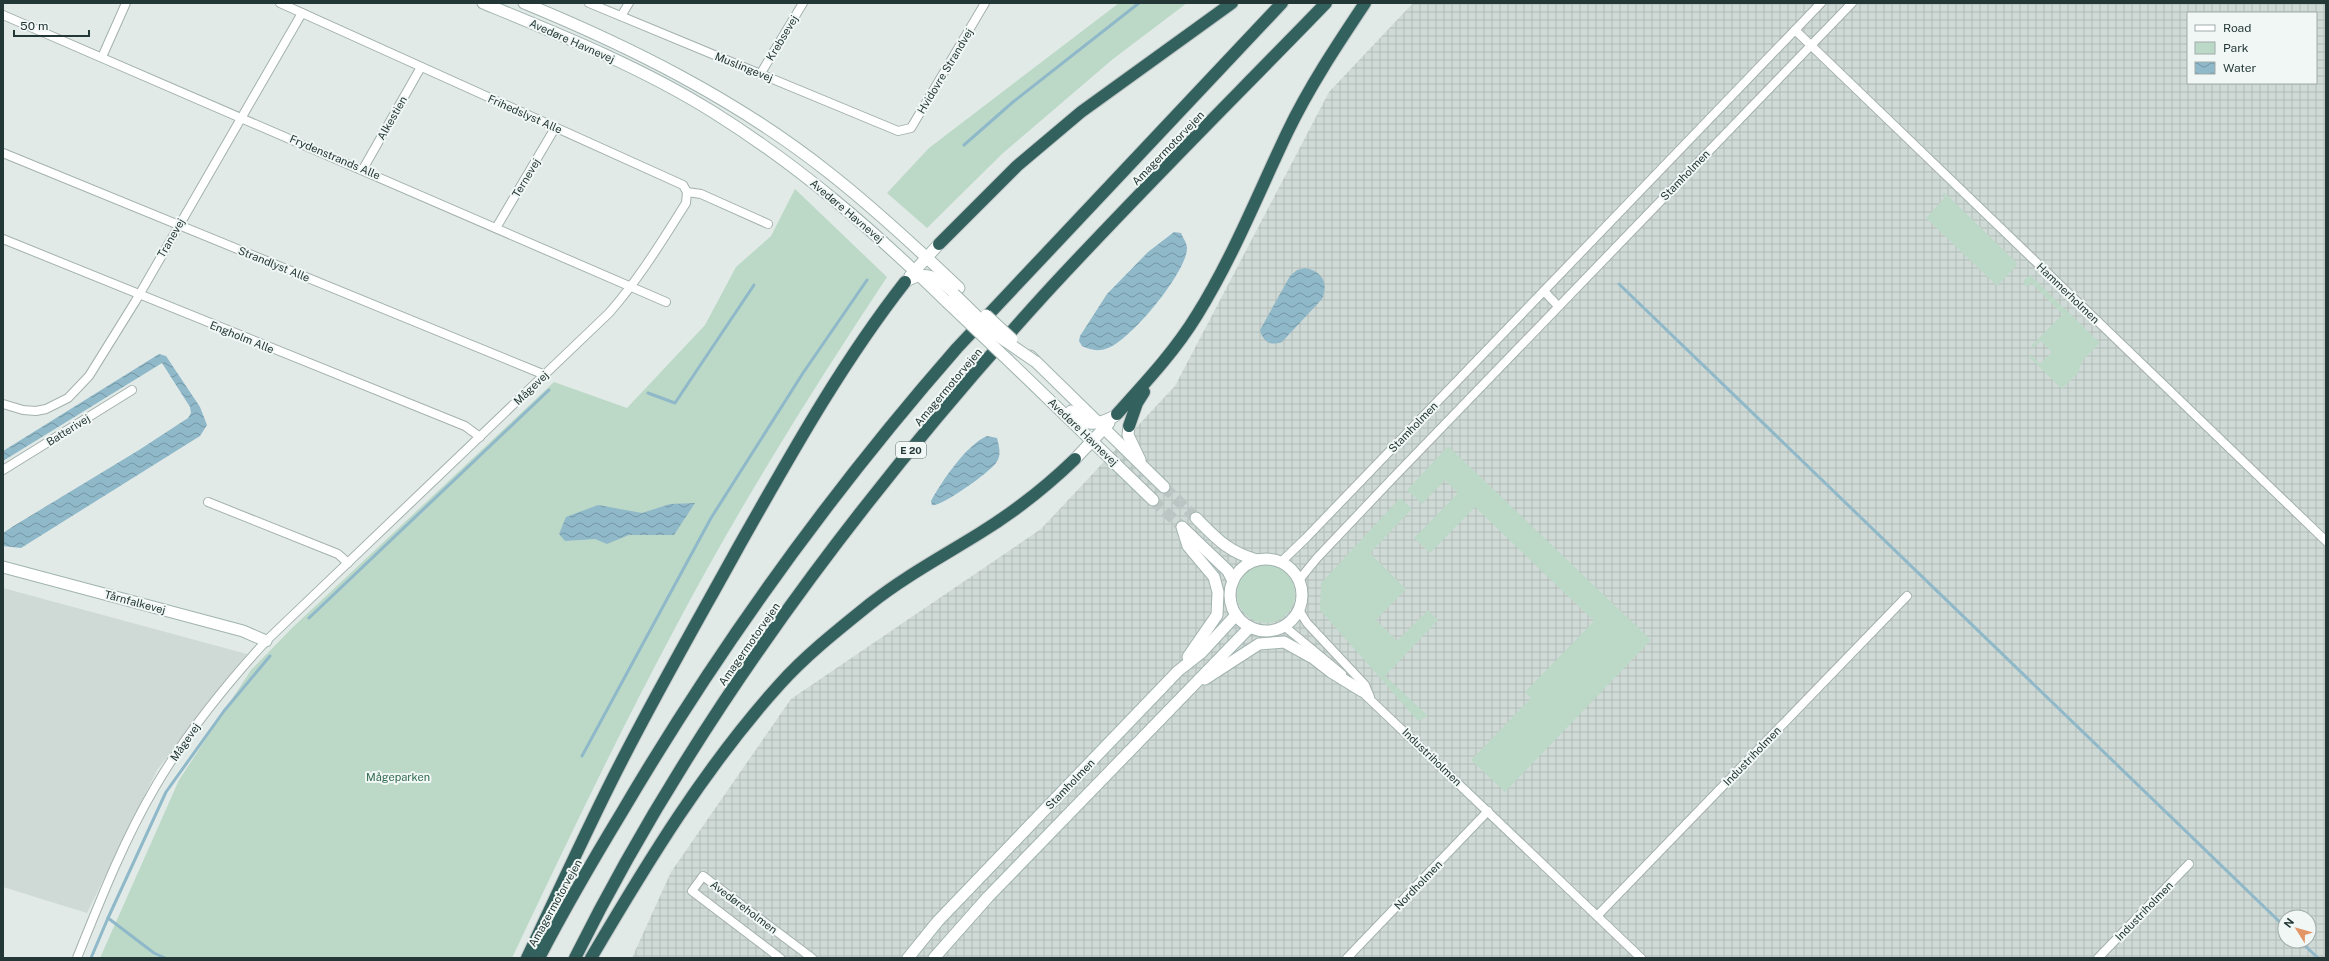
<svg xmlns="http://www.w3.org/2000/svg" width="2329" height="961" font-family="'Public Sans',sans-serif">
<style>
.built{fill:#cfd9d6}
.industrial{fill:url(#industrial-grid);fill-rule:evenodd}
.green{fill:#bcd9c8}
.water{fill:url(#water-waves)}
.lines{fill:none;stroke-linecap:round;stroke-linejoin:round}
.stream{stroke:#8fb8c9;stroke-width:3}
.secondary-tunnel{stroke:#bbc6c4;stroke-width:11;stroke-dasharray:11 5.5;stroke-linecap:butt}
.street-casing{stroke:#a4b1ae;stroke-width:10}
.secondary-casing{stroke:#a1b4b0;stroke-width:13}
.highway-casing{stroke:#c1c7c7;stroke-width:14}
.street{stroke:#fff;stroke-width:8}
.secondary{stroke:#fff;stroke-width:11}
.highway{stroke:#33615e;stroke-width:12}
.secondary-bridge-casing{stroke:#a1b4b0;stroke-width:13;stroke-linecap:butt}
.secondary-bridge{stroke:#fff;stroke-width:11}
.labels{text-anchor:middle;stroke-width:4;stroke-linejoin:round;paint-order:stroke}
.shield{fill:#f1f7f5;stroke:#61716f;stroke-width:1}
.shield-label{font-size:10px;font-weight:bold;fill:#233836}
.street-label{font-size:11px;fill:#233836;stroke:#f1f7f5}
.park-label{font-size:11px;fill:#326b50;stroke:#f1f7f5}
</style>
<defs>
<pattern id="industrial-grid" width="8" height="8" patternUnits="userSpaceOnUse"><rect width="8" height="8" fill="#cfd9d6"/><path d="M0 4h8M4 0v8" fill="none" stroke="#b1bbb8"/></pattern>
<pattern id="water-waves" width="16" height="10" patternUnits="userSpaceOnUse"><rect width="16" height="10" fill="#8fb8c9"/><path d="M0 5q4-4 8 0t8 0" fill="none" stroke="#7497a4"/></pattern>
</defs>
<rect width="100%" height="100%" fill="#e1eae7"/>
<!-- built -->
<path class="built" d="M3 588 247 654 157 770 87 913 3 887Z"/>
<!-- industrial -->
<path class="industrial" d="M1413 3H2326V958H632L671 872 791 699 1041 529 1175 386 1329 92ZM2188 13H2316V83H2188ZM2285 917H2309V941H2285Z"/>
<!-- green -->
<g class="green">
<path d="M1119 3H1187L1113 59 1002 154 927 228 887 193 929 148Z"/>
<path d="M795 189 887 277C811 392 737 510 673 632 616 739 564 848 512 958H100L179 780 251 670 292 628 554 382 627 408 705 325 736 267 771 236Z"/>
<path d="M1945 193 2018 264 1997 286 1926 218 1945 197 1943 194Z"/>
<path d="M2030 275 2100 343 2082 361 2078 373 2062 389 2028 356H2032L2040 364 2052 352 2041 341 2033 348 2031 346 2063 314 2031 283 2026 287 2023 281Z"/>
<path d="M1448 446 1651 640 1505 792 1471 760 1531 698 1525 692 1594 621 1475 507 1430 553 1414 538 1458 493 1445 480 1422 504 1407 490Z"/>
<path d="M1400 498 1412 509 1370 553 1406 589 1376 620 1397 641 1428 610 1438 620 1385 676 1428 716 1418 721 1320 610 1321 583Z"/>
<circle cx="1266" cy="594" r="29"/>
</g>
<!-- water -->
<g class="water">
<path d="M1174 232 1181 233C1183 238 1187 243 1187 248 1187 272 1131 340 1108 348 1098 352 1091 350 1082 346L1079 341 1080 336 1107 294 1148 252Z"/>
<path d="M1305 268C1322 271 1329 283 1322 299L1282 342C1270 346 1263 342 1260 330L1290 276 1297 270Z"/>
<path d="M159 354 166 356 200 407 207 425 200 436 21 548 3 546V533L12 527 139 450 188 418 191 413 190 407 162 363 3 461V451Z"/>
<path d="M987 436 997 438C999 447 1002 455 996 463 990 472 940 508 932 505L931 501C942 481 966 445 987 436Z"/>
<path d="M695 503 674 535H629L607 544 595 539 565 541 559 534 566 517 598 505 642 513 670 504Z"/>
</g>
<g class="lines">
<!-- stream -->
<g class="stream">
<path d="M964 145 1013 102 1139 3"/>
<path d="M1619 284 2285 927"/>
<path d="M648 393 675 403 754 285"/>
<path d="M309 618 549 390"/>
<path d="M582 756 711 518 803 373 867 280"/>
<path d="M2300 941 2318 958"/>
<path d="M91 958 108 918"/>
<path d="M165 958 154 953 108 918 166 792 224 711 270 656"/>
</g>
<!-- secondary-tunnel -->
<g class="secondary-tunnel">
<path d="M1164 487 1196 518"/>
<path d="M1153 500 1182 527"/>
</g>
<defs>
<g id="street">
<path d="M280 3 683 185 687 192 701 194 768 224"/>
<path d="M589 3 898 131 911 128 985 3"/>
<path d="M3 15 666 302"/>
<path d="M621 16 629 3"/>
<path d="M1795 30 2326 541"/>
<path d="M102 57 126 3"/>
<path d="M761 73 803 3"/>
<path d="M3 153 545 375"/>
<path d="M363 169 421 67"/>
<path d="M496 228 555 128"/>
<path d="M3 239 465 426 480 437"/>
<path d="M1544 291 1558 306"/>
<path d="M3 404 23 410 36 411 46 409 68 398 89 376 135 302 302 13"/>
<path d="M3 470 132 390"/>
<path d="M208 502 338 554 348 563"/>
<path d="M1281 562 1306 538 1821 3"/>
<path d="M1299 580 1317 558 1391 480 1852 3"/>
<path d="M1299 610 1307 623 1365 685 1370 697"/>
<path d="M1284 626 1342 674"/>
<path d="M1358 688 1641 958"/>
<path d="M1597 916 1907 596"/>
<path d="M77 958C100 901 123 842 154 789 185 735 224 687 266 641L609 313C639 279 662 241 686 203L687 192"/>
<path d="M780 958 692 891 703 876 812 958"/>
<path d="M1347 958 1488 811"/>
<path d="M2098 958 2189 864"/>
</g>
<g id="secondary">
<path d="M483 3C561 35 641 67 713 112 801 167 873 230 947 302"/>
<path d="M524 3C631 47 737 100 828 172 874 208 917 248 959 288"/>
<path d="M910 276 939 244"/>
<path d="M905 282C925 269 937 277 953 292"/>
<path d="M1030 356 1164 487"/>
<path d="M1008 360 1153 500"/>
<path d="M1071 411C1087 427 1095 426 1115 416"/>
<path d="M1129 426 1128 435 1140 460"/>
<path d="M1075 459 1109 423"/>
<path d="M1196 518C1217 539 1228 552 1257 560"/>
<path d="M1182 527 1188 546 1214 577 1218 592 1217 615 1188 657"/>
<path d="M1184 529 1228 571 1233 581"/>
<circle cx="1266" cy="595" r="36"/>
<path d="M3 567 243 631 266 641"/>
<path d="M1205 679 1259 644 1284 642 1313 658 1331 672 1362 691"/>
<path d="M908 958 938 921 1178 671 1201 653 1236 615"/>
<path d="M934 958 988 897 1250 627"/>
</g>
<g id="highway">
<path d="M939 244 1017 166 1081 112 1232 3"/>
<path d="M1117 414C1146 382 1175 351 1197 315 1233 257 1258 194 1287 133 1309 87 1337 45 1365 3"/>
<path d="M1129 426 1137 403 1144 392"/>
<path d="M527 958C555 899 582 840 611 782 651 702 696 624 739 546 790 456 841 364 905 282"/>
<path d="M539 958C565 908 593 860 622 812 719 647 831 492 957 348L1282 3"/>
<path d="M575 958C696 715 863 494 1045 294 1136 195 1232 100 1326 3"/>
<path d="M591 958C647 863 705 767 780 684 806 655 839 629 870 604 904 577 943 556 980 533 1014 512 1046 487 1075 459"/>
</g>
</defs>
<!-- street casing -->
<use href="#street" class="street-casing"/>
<!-- secondary casing -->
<use href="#secondary" class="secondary-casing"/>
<!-- highway casing -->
<use href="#highway" class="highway-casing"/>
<!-- street -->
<use href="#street" class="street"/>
<!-- secondary -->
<use href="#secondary" class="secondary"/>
<!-- highway -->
<use href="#highway" class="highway"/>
<defs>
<g id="secondary-bridge">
<path d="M954 294 995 334 1036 362"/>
<path d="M947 302 1008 360"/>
<path d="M986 315 1012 339"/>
</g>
</defs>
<!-- secondary-bridge casing -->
<use href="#secondary-bridge" class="secondary-bridge-casing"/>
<!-- secondary-bridge -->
<use href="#secondary-bridge" class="secondary-bridge"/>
</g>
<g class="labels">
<!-- shield labels -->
<rect class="shield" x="896" y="442" width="30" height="16" rx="3"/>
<g class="shield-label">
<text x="911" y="454">E 20</text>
</g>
<!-- street labels -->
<g class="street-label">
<text transform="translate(782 38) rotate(-59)" y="4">Krebsevej</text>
<text transform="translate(572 41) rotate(24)" y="4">Avedøre Havnevej</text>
<text transform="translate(744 67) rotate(22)" y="4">Muslingevej</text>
<text transform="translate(945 71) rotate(-59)" y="4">Hvidovre Strandvej</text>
<text transform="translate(525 114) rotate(24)" y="4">Frihedslyst Alle</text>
<text transform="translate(392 118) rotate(-60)" y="4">Alkestien</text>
<text transform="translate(1168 148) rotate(-46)" y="4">Amagermotorvejen</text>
<text transform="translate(335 157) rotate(23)" y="4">Frydenstrands Alle</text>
<text transform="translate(1685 175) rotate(-46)" y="4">Stamholmen</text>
<text transform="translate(526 178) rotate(-59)" y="4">Ternevej</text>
<text transform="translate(847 211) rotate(40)" y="4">Avedøre Havnevej</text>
<text transform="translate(171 238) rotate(-60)" y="4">Tranevej</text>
<text transform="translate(274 264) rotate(22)" y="4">Strandlyst Alle</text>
<text transform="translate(2068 293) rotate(44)" y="4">Hammerholmen</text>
<text transform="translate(242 337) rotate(22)" y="4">Engholm Alle</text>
<text transform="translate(948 387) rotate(-50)" y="4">Amagermotorvejen</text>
<text transform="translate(531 388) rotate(-44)" y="4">Mågevej</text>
<text transform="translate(1413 427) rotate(-46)" y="4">Stamholmen</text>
<text transform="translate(68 430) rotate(-32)" y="4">Batterivej</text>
<text transform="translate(1083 432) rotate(44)" y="4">Avedøre Havnevej</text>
<text transform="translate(135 602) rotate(15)" y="4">Tårnfalkevej</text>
<text transform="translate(749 644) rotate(-55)" y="4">Amagermotorvejen</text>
<text transform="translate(185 742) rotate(-55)" y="4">Mågevej</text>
<text transform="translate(1752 756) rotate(-46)" y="4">Industriholmen</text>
<text transform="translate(1432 757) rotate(44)" y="4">Industriholmen</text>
<text transform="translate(1070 784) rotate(-46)" y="4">Stamholmen</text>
<text transform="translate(1418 885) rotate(-46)" y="4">Nordholmen</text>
<text transform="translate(555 903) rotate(-61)" y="4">Amagermotorvejen</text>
<text transform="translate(744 907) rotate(37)" y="4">Avedøreholmen</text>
<text transform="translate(2144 911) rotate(-46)" y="4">Industriholmen</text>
</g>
<!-- park labels -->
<g class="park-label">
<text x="398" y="781">Mågeparken</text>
</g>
</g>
<!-- border -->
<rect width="2329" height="961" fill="none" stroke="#233836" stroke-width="8"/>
<!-- legend -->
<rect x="2187" y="12" width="130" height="72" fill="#f1f7f5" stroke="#9faba9"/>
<rect x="2195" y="25" width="20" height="6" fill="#ffffff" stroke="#9faba9"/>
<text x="2223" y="32" font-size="12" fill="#233836">Road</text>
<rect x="2195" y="42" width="20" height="12" fill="#bcd9c8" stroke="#9faba9"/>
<text x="2223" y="52" font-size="12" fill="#233836">Park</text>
<rect x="2195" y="62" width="20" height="12" fill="url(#water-waves)" stroke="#9faba9"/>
<text x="2223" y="72" font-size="12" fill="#233836">Water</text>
<!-- north arrow -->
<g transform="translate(2297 929) rotate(307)"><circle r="19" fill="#f1f7f5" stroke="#9faba9"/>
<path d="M0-3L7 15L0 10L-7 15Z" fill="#e29667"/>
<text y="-6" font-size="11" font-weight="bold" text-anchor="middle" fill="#233836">N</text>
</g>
<!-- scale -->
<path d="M14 30v6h75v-6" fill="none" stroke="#233836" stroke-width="2"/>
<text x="20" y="30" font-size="12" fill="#233836" stroke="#f1f7f5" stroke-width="3" paint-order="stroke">50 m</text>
</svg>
